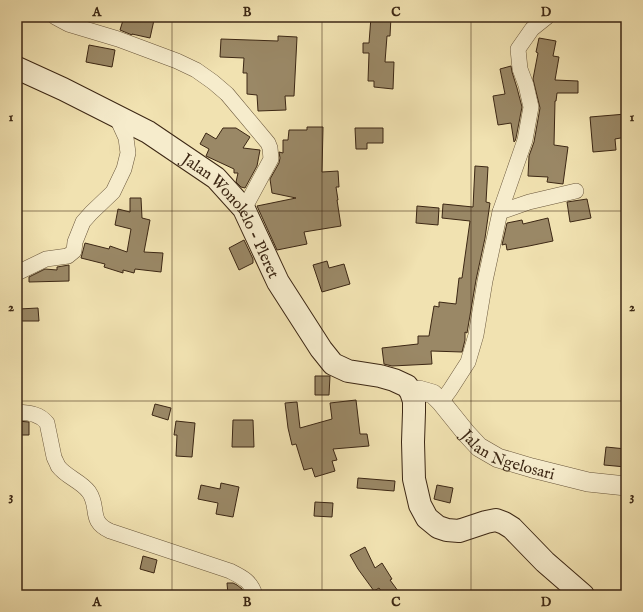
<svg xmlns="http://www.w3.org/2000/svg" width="643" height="612" font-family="'IM FELL English',serif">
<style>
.building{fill:#9a8866;stroke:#3c2714}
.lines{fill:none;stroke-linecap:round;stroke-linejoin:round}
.minor-casing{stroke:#69563b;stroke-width:16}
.tertiary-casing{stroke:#69563b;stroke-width:20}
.secondary-casing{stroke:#3c2714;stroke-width:24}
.minor{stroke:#f6eccc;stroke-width:15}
.tertiary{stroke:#f6eccc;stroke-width:19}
.secondary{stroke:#f6eccc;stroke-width:22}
.grid{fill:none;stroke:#3c2714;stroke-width:1;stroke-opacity:0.55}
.labels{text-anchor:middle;stroke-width:3;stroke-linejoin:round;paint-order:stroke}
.street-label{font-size:16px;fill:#3c2714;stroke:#f6eccc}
.neatline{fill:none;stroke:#3c2714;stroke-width:1.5}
.grid-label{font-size:13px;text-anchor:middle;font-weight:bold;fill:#3c2714}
</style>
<rect width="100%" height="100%" fill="#f1e2b1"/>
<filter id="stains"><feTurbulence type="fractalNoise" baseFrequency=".005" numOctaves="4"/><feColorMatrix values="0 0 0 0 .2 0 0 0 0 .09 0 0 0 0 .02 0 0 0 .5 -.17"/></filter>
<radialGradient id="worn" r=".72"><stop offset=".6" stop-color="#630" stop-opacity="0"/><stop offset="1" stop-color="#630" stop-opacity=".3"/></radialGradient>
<!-- building -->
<g class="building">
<path d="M124 17H140L154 20 150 38 132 34V35L120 30Z"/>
<path d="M371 17H391L390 36H387L385 62H394L393 89 374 87V81H368L369 53H363V43H369Z"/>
<path d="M278 36 297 37 294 96H285L286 110 258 111 257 95 247 94V73H243L244 58 220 57 221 39 278 41Z"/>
<path d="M539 38 556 41 553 56 559 57 555 80 578 81V93H557L556 101H555L554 145 568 147 563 184 547 182 548 177 528 176 529 156 534 142 540 108 533 79 538 53 536 52Z"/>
<path d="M89 45 115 50 112 67 86 62Z"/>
<path d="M511 66 512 72 517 88 522 107 516 138 515 141 514 142 511 123 498 125 493 96 505 94 500 69Z"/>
<path d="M626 114V137L615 139 616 150 593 152 590 117Z"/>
<path d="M307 127H323L322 172 338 171 339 187H336L338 200H337L341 226 304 232 307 244 277 250 257 206 296 198 272 193 270 179 279 163 280 158 279 152 283 153V140H288L289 130H307Z"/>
<path d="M223 128H236L250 137 243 148 260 150 257 166 245 188 241 187 236 182 238 173H234V169L206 156 209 149 200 144 206 133 216 139Z"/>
<path d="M355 128H383V143H367V149H356Z"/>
<path d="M475 166 488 167 486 202 490 203 485 238 476 280 467 333 465 332V340L462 352 431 351 432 364 392 366 384 364 382 348 418 344V336H429L434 306 439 307V302L456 304 459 278H462L470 221 442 218 443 204 473 207Z"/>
<path d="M130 198H141L142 218 150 220 144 252 163 253 161 272 135 269 134 273 123 270V273L104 267 105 264 81 258 85 243 109 249 110 246 127 252 131 229 115 225 118 209 130 212Z"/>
<path d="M587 199 591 218 570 222 567 202Z"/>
<path d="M417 206 439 208 438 225 416 223Z"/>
<path d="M548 218 553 241 529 246 507 250 506 244 502 245 507 223 522 220 523 224Z"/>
<path d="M244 240 253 259V263L239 270 229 248Z"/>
<path d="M327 261 329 268 344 264 350 284 322 292 313 265Z"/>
<path d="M69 265V281L29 282V277L45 269 57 270V267Z"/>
<path d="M38 308 39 321H19V309Z"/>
<path d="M315 376H330L329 395H315Z"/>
<path d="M356 400 360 434H367L369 446 333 449 337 460 332 461 335 471 315 477 312 468 304 470 296 444 292 445 288 428 285 403 297 402 300 428 332 419 330 403Z"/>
<path d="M155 404 171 408 168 420 152 415Z"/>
<path d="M233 420H253L254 447H232Z"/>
<path d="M17 421 29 422V435H17Z"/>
<path d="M176 421 195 423 192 457 176 456 177 435H174Z"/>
<path d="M606 447 626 449V467L604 465Z"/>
<path d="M358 478 395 481 394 491 357 488Z"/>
<path d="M221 483 239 487 233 517 216 514 218 503 198 499 201 485 220 489Z"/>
<path d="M437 485 453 488 450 503 434 499Z"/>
<path d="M315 502 333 503 332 517 314 516Z"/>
<path d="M365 547 375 568 382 563 392 579 390 580 401 595H384L379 588 374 591 358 569 350 555Z"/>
<path d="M143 556 157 560 154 573 140 569Z"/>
<path d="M227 583H233L237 585 242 589 245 595H228Z"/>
</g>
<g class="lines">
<defs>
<g id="minor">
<path d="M55 17 68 24 118 39 177 61 196 70 213 82 227 94 268 143 270 148 271 159 244 209"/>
<path d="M500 212 529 202 576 191"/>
<path d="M17 273 46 259 68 256 74 251 75 242 83 222 91 213 113 192 124 169 128 153 126 138 116 116"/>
<path d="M441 402 450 390 468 362 476 335 485 281 500 212 525 140 531 107 526 85 520 69 518 49 532 29 547 17"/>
<path d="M17 412C28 413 39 413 47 423L54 457C55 460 57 463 58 466 66 477 81 481 89 492 100 508 88 521 110 531L230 571C242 577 251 581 255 595"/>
</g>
<g id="tertiary">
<path id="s1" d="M411 392 419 390 433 394 441 402 466 433 479 447 498 458 532 468 588 482 626 486"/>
</g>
<g id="secondary">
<path id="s2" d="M17 68 63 89 148 132 216 178 244 209 278 282 321 349 333 364 348 371 380 376 394 380 407 386 411 392 414 401V412L413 442 414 479 420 505 427 518 438 527 447 530 459 531 486 522 496 520 504 523 512 528 545 562 583 595"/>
</g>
</defs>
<!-- minor casing -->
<use href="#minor" class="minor-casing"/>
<!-- tertiary casing -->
<use href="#tertiary" class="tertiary-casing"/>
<!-- secondary casing -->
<use href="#secondary" class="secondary-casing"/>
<!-- minor -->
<use href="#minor" class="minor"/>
<!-- tertiary -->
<use href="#tertiary" class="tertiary"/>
<!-- secondary -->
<use href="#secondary" class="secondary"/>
</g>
<!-- grid -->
<path class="grid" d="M172 17V595M322 17V595M471 17V595M17 211H626M17 401H626"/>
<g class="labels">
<!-- street labels -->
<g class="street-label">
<text dy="6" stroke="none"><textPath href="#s2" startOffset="267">Jalan Wonolelo - Pleret</textPath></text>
<text dy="6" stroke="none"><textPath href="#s1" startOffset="123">Jalan Ngelosari</textPath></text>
</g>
</g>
<!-- margin -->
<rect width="643" height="612" fill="none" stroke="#f1e2b1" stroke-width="44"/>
<rect x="22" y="22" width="599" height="568" class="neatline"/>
<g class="grid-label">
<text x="97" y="16">A</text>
<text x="247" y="16">B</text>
<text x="396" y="16">C</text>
<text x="546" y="16">D</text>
<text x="11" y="121">1</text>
<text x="632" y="121">1</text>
<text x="11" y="311">2</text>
<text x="632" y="311">2</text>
<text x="11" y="500">3</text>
<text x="632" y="500">3</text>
<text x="97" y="606">A</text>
<text x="247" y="606">B</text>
<text x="396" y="606">C</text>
<text x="546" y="606">D</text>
</g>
<rect width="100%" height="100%" filter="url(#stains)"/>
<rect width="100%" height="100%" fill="url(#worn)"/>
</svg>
